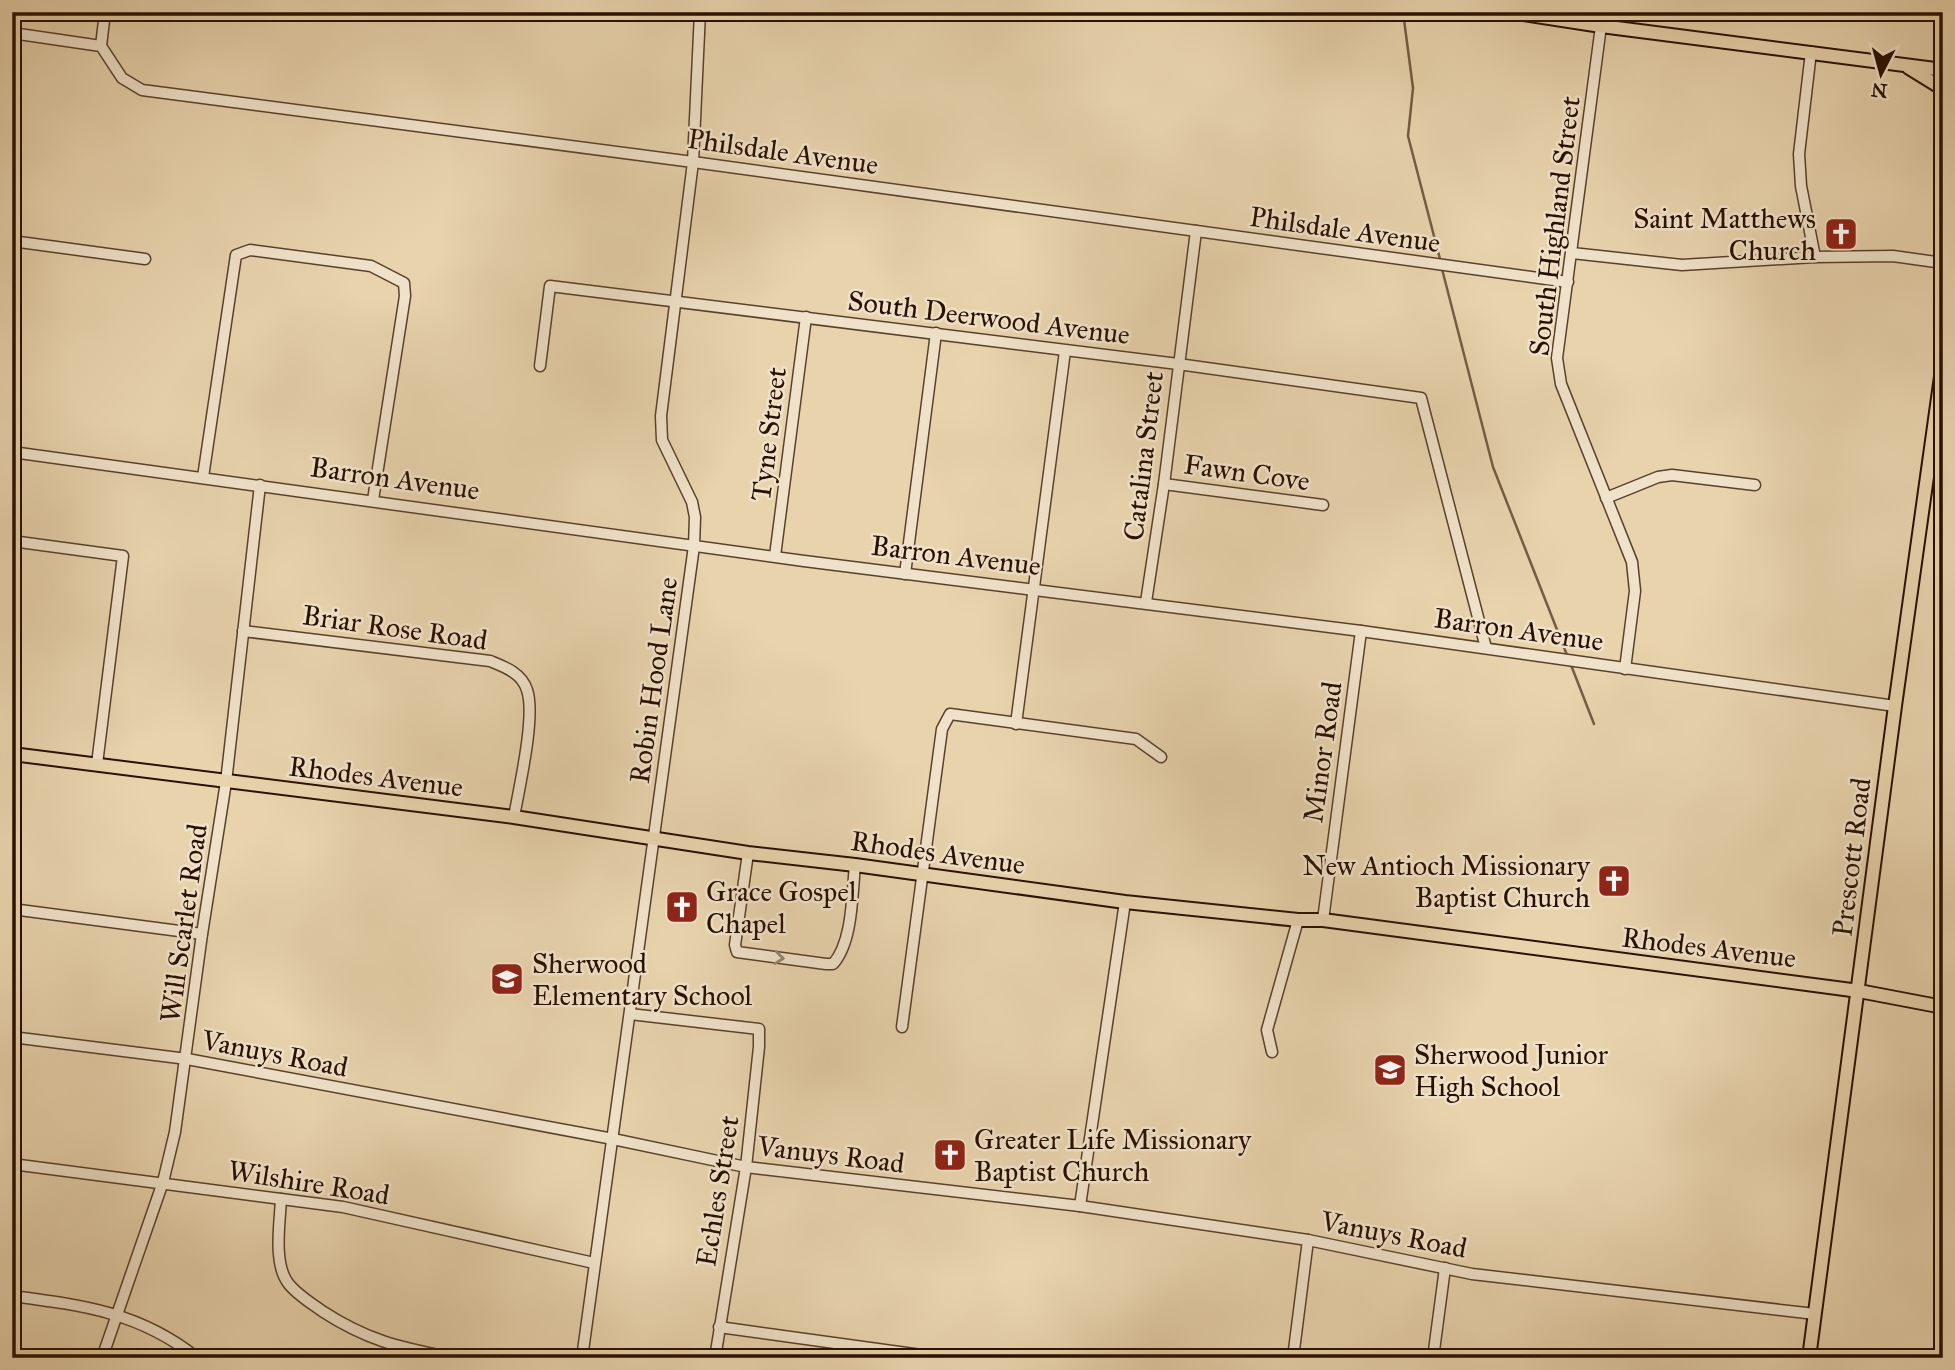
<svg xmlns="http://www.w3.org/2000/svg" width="1955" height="1370" font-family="'IM FELL Great Primer',serif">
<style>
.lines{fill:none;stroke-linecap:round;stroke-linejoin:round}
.stream{stroke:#755c44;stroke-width:2.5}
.minor-casing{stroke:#59402b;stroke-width:13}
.major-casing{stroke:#290f00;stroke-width:16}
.minor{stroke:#f0e2ca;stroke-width:10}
.major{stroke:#e8d3ad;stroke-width:12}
.oneway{stroke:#96836f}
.labels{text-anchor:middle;stroke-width:5;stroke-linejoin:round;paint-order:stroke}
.street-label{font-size:28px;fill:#290f00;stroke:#f0e2ca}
.poi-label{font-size:28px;fill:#290f00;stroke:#f0e2ca;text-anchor:start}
</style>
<rect width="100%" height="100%" fill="#e8d3ad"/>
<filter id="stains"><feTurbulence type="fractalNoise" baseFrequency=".00286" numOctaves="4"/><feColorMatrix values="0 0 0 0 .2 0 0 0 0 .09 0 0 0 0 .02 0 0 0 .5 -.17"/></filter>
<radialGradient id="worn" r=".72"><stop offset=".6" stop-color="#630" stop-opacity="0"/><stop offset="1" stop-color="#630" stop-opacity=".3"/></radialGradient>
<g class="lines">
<!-- stream -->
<g class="stream">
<path d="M1403 12 1413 88 1408 136 1441 263"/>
<path d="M1442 269 1493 467 1567 655"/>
<path d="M1571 665 1594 724"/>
</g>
<defs>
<g id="minor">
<path d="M1601 26 1557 358 1561 384 1632 562 1635 591 1625 669"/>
<path d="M12 33 101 46 122 78 142 90 693 162 1568 282"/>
<path d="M101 46 105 12"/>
<path d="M1811 52 1799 154 1801 186 1815 257"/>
<path d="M12 241 145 259"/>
<path d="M1572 253 1682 265 1815 257 1893 256 1943 263"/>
<path d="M540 366 550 286 1178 364 1421 398 1486 648"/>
<path d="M12 452 804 561 1361 631 1895 706"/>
<path d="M203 477 236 255 250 250 371 266 404 283 405 296 373 500"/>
<path d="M1164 484 1323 505"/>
<path d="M1606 498 1658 477 1672 475 1755 485"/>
<path d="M12 541 123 556 97 764"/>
<path d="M775 556 806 317"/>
<path d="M905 574 936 333"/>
<path d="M1146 602 1164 484 1196 231"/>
<path d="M243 631 490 661C505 667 522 673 527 690 536 716 519 788 514 817"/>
<path d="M1016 724 1065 351"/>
<path d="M748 853 735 945 737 952 826 964H833C853 942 852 893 855 865"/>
<path d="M12 909 202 934"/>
<path d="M1323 920 1361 631"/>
<path d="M630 1014 759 1029V1047L746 1167 715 1358"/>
<path d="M902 1027 942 729 950 714 1136 739 1161 757"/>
<path d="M12 1037 187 1059 613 1139 746 1167 1080 1206 1308 1240 1472 1274 1815 1314"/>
<path d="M1272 1052 1267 1030 1298 920"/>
<path d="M12 1164 343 1207 594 1263"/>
<path d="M281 1199C280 1222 273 1263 288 1283 296 1294 311 1303 322 1311 368 1341 399 1347 452 1358"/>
<path d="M1080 1206 1125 902"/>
<path d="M12 1296C81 1305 140 1312 197 1358"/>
<path d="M719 1327 943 1358"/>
<path d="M102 1358 163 1182 175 1132 202 934 226 782 260 485"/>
<path d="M582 1358 694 546 695 517 692 502 662 440 661 416 693 162 700 12"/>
<path d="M1293 1358 1308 1240"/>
<path d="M1433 1358 1445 1268"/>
</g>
<g id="major">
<path d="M1510 12 1601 26 1943 70"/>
<path d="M1909 68 1943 89"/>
<path d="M12 754 514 817 748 853 855 865 1125 902 1298 920H1323L1859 991 1943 1007"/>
<path d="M1809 1358 1895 706 1943 362"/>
</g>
</defs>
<!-- minor casing -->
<use href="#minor" class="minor-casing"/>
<!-- major casing -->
<use href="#major" class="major-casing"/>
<!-- minor -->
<use href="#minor" class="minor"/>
<!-- major -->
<use href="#major" class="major"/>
</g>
<!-- one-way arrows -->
<defs><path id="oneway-chevron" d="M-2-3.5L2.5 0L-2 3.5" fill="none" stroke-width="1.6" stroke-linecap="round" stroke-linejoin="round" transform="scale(1.75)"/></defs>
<use class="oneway" href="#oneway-chevron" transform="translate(779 958) rotate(7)"/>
<!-- icons -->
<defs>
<symbol id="church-square" viewBox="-11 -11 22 22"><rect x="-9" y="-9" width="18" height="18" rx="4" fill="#8f2418" stroke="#f0e2ca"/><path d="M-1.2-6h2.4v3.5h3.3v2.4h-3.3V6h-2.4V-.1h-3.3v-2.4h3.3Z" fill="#fff"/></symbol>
<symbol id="school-square" viewBox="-11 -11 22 22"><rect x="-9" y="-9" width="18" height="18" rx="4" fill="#8f2418" stroke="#f0e2ca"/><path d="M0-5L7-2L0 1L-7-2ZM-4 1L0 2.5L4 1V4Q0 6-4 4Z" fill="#fff"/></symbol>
</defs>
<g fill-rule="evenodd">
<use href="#church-square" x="1822" y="215" width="38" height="38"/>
<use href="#church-square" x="1595" y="862" width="38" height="38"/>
<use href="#church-square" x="663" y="888" width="38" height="38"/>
<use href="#school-square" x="488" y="960" width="38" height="38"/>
<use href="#school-square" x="1371" y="1051" width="38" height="38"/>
<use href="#church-square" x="931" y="1136" width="38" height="38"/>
</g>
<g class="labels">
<!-- street labels -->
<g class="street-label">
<text transform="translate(783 151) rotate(8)" y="10">Philsdale Avenue</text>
<text transform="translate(1554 226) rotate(-83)" y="10">South Highland Street</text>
<text transform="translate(1345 229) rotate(8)" y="10">Philsdale Avenue</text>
<text transform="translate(989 317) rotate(7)" y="10">South Deerwood Avenue</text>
<text transform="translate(768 434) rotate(-83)" y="10">Tyne Street</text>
<text transform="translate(1143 456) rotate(-83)" y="10">Catalina Street</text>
<text transform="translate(1247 472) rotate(8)" y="10">Fawn Cove</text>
<text transform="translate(395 478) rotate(8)" y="10">Barron Avenue</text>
<text transform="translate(956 555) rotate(7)" y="10">Barron Avenue</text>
<text transform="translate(395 627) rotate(8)" y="10">Briar Rose Road</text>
<text transform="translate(1519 629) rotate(8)" y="10">Barron Avenue</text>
<text transform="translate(653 680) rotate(-82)" y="10">Robin Hood Lane</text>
<text transform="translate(1322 752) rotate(-82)" y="10">Minor Road</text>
<text transform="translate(376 776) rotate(7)" y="10">Rhodes Avenue</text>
<text transform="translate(938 852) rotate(8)" y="10">Rhodes Avenue</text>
<text transform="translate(1851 857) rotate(-83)" y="10">Prescott Road</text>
<text transform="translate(183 923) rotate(-82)" y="10">Will Scarlet Road</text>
<text transform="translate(1709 947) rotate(7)" y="10">Rhodes Avenue</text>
<text transform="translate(275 1053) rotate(11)" y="10">Vanuys Road</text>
<text transform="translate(831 1154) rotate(7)" y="10">Vanuys Road</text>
<text transform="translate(309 1182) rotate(9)" y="10">Wilshire Road</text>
<text transform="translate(717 1191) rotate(-81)" y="10">Echles Street</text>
<text transform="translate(1394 1234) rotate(11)" y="10">Vanuys Road</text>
</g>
<!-- poi labels -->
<g class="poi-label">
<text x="1816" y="228" text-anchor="end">Saint Matthews<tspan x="1816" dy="32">Church</tspan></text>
<text x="1590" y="875" text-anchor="end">New Antioch Missionary<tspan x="1590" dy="32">Baptist Church</tspan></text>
<text x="706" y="901">Grace Gospel<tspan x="706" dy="32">Chapel</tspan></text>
<text x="532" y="973">Sherwood<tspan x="532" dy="32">Elementary School</tspan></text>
<text x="1414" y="1064">Sherwood Junior<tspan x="1414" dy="32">High School</tspan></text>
<text x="974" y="1149">Greater Life Missionary<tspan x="974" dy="32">Baptist Church</tspan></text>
</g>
</g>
<!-- margin -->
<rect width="1955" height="1370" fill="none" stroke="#e8d3ad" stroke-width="42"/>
<rect x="14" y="14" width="1927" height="1342" fill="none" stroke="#290f00" stroke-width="3.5"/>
<rect x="21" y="21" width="1913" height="1328" fill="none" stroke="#290f00" stroke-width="2"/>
<!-- north arrow -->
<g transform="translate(1881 74) rotate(186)" stroke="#f0e2ca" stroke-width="5" paint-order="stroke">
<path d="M0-5L12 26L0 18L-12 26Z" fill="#290f00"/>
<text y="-10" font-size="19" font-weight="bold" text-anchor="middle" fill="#290f00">N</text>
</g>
<rect width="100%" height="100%" filter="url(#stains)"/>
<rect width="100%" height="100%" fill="url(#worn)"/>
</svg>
